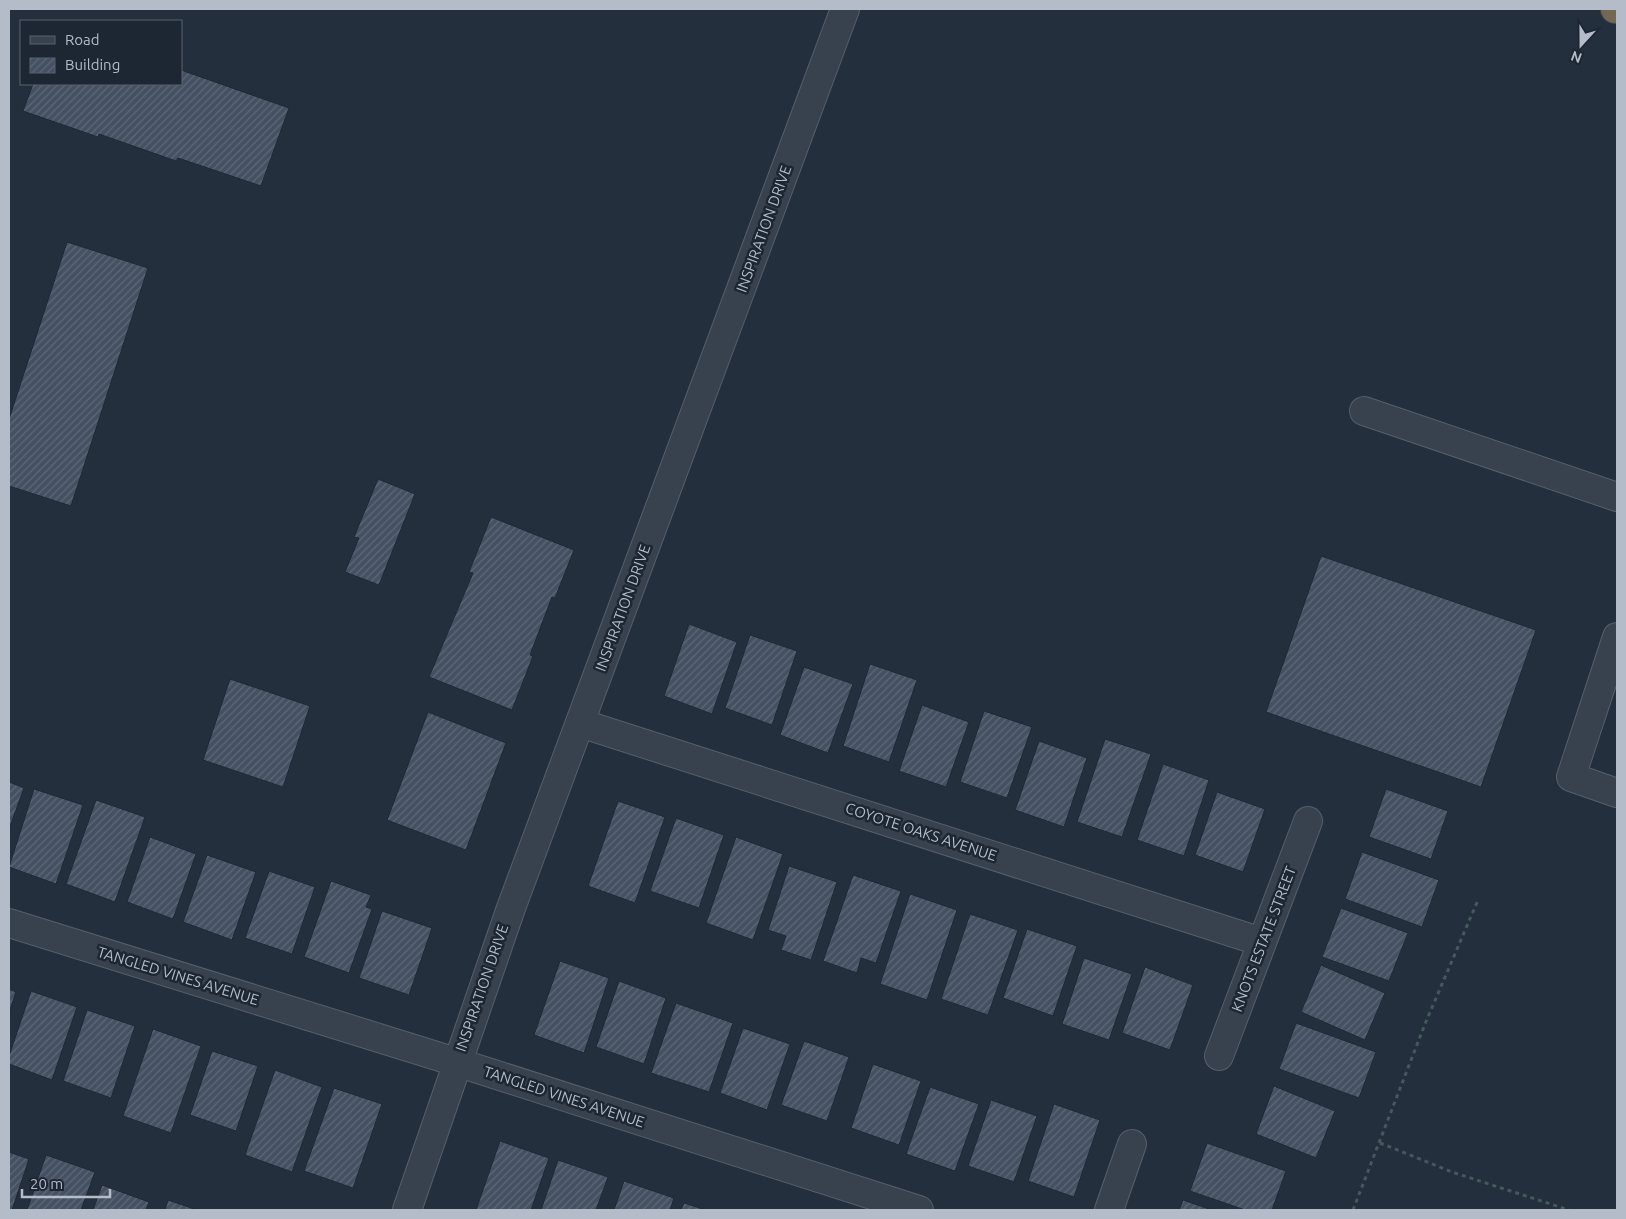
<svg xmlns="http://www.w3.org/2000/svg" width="1626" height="1219" font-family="Ubuntu,sans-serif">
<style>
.building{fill:url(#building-hatch);stroke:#1f2835}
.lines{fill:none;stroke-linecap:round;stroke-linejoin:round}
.minor-casing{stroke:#565f6c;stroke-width:30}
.highway-casing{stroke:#434c59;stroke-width:30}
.path{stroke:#44595c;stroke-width:3;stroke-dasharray:4 4;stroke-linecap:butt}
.minor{stroke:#38414e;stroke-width:28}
.highway{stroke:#746855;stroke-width:28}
.labels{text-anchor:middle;stroke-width:5;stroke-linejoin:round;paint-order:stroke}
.street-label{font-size:15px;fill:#b4bcc9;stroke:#1d2633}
</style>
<defs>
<pattern id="building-hatch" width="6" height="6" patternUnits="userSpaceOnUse" patternTransform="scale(1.25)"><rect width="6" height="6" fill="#455162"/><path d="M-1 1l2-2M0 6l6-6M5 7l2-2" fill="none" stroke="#5d6877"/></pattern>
</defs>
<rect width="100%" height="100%" fill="#242f3e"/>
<!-- building -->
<g class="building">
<path d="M181 70 289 108 261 186 178 158 176 161 99 134 98 137 23 111 33 84H181Z"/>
<path d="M67 242 148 268 71 506 9 486V419Z"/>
<path d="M378 479 415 494 379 585 345 572 359 538 354 537Z"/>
<path d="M491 517 574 550 555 598 552 597 530 655 533 656 512 710 429 677 473 573 469 572Z"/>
<path d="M1321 556 1536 630 1481 787 1266 712Z"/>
<path d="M689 624 737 642 712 714 664 696Z"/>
<path d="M750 635 797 651 772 725 725 708Z"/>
<path d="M870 664 917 680 889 762 843 746Z"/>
<path d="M804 667 853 684 828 753 780 735Z"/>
<path d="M230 679 310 706 283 787 203 760Z"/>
<path d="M922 705 969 722 946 787 899 771Z"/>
<path d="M984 711 1032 727 1007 798 960 782Z"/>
<path d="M428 712 506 743 466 850 387 820Z"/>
<path d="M1105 739 1151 754 1122 837 1077 822Z"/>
<path d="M1039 741 1087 758 1064 827 1015 810Z"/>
<path d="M1163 764 1209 780 1184 856 1137 840Z"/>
<path d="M9 782 24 788 9 829Z"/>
<path d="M34 789 83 805 56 884 9 867Z"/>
<path d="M1386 789 1448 811 1431 859 1369 837Z"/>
<path d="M1217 792 1265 809 1243 872 1195 855Z"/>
<path d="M96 800 145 817 115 902 66 884Z"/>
<path d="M618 801 665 817 635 903 588 886Z"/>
<path d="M676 818 724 835 699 908 650 891Z"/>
<path d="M150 837 196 854 173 919 127 902Z"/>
<path d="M736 837 783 854 753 940 706 923Z"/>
<path d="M1362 852 1439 880 1422 927 1345 899Z"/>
<path d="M207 855 256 872 232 940 183 922Z"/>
<path d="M789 866 837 882 811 960 781 950 786 936 768 930Z"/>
<path d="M269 871 315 887 292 954 245 938Z"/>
<path d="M853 875 901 891 876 963 861 958 857 973 823 961Z"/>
<path d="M331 881 371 895 366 907 372 909 349 973 304 957Z"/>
<path d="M910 894 957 910 927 1000 880 984Z"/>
<path d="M1341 908 1408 933 1389 981 1322 957Z"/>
<path d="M382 911 432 928 409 995 359 978Z"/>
<path d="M970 914 1018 930 988 1015 941 999Z"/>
<path d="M1027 929 1077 946 1053 1016 1003 998Z"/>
<path d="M1084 958 1132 974 1109 1040 1062 1024Z"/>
<path d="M560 961 609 978 584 1053 534 1035Z"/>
<path d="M1321 965 1385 993 1365 1040 1301 1012Z"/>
<path d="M1145 967 1193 985 1170 1050 1122 1033Z"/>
<path d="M619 981 666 998 644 1064 596 1047Z"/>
<path d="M9 989 16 992 9 1013Z"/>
<path d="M31 991 77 1007 52 1080 9 1064V1056Z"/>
<path d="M676 1003 733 1023 709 1092 651 1073Z"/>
<path d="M87 1010 135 1026 111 1098 63 1081Z"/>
<path d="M1296 1023 1376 1052 1359 1098 1279 1069Z"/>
<path d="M743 1028 790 1044 767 1110 720 1093Z"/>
<path d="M153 1029 201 1046 171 1133 123 1116Z"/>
<path d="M804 1041 849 1057 827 1121 781 1105Z"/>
<path d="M212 1051 258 1066 236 1131 190 1115Z"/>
<path d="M873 1064 921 1081 899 1145 851 1128Z"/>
<path d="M275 1070 322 1087 292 1172 245 1155Z"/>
<path d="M1274 1086 1335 1111 1316 1158 1256 1134Z"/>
<path d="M930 1087 979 1104 955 1171 906 1154Z"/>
<path d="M334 1088 382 1104 353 1188 304 1171Z"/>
<path d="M991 1100 1037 1116 1014 1182 968 1166Z"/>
<path d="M1054 1104 1100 1120 1074 1197 1028 1181Z"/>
<path d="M500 1141 549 1158 531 1210H476Z"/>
<path d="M1207 1143 1286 1171 1272 1210H1245L1190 1191Z"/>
<path d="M9 1152 29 1159 12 1210H9Z"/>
<path d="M46 1155 95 1172 81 1210H27Z"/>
<path d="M558 1160 608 1177 596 1210H541Z"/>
<path d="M624 1181 674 1198 670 1210H614Z"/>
<path d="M102 1185 149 1202 146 1210H93Z"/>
<path d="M168 1200 197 1210H165Z"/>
<path d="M1183 1200 1212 1210H1179Z"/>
<path d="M684 1203 706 1210H681Z"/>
</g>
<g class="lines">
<defs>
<g id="minor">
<path d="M1364 411 1617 497"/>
<path d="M1617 637 1571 777 1617 793"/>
<path d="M580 723 1262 942"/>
<path d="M9 923 456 1062 919 1210"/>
<path d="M1219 1056 1308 821"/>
<path d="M407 1210 511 908 845 9"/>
<path d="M1109 1210 1132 1144"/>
</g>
<path id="highway" d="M1615 9H1617"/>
</defs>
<!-- minor casing -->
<use href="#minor" class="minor-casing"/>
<!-- highway casing -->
<use href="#highway" class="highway-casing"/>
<!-- path -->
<g class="path">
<path d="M1380 1143 1452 1172 1569 1210"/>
<path d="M1353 1210 1425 1024 1478 900"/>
</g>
<!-- minor -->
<use href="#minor" class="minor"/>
<!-- highway -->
<use href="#highway" class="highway"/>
</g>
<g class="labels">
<!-- street labels -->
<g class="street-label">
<text transform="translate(764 229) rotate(-70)" y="5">INSPIRATION DRIVE</text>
<text transform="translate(623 608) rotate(-70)" y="5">INSPIRATION DRIVE</text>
<text transform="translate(921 832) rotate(18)" y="5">COYOTE OAKS AVENUE</text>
<text transform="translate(1264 939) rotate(-69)" y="5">KNOTS ESTATE STREET</text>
<text transform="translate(178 976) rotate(17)" y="5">TANGLED VINES AVENUE</text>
<text transform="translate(482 988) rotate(-71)" y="5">INSPIRATION DRIVE</text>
<text transform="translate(564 1097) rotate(18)" y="5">TANGLED VINES AVENUE</text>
</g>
</g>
<!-- border -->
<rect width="1626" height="1219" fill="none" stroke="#b4bcc9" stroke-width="20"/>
<!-- legend -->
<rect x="20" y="20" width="162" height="65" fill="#1d2633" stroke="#59626f"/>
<rect x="30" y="36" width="25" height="8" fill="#38414e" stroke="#59626f"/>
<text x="65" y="45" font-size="15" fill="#b4bcc9">Road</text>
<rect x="30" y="58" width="25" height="15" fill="url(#building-hatch)" stroke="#59626f"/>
<text x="65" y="70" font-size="15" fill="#b4bcc9">Building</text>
<!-- north arrow -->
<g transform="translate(1581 45) rotate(201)" stroke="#1d2633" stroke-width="4" paint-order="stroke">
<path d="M0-4L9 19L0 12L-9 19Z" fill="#b4bcc9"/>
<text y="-8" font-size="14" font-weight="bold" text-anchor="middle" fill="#b4bcc9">N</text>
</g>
<!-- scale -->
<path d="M22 1189v8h88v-8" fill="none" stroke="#b4bcc9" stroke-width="2.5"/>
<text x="30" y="1189" font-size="15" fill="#b4bcc9" stroke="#1d2633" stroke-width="4" paint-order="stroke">20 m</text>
</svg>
